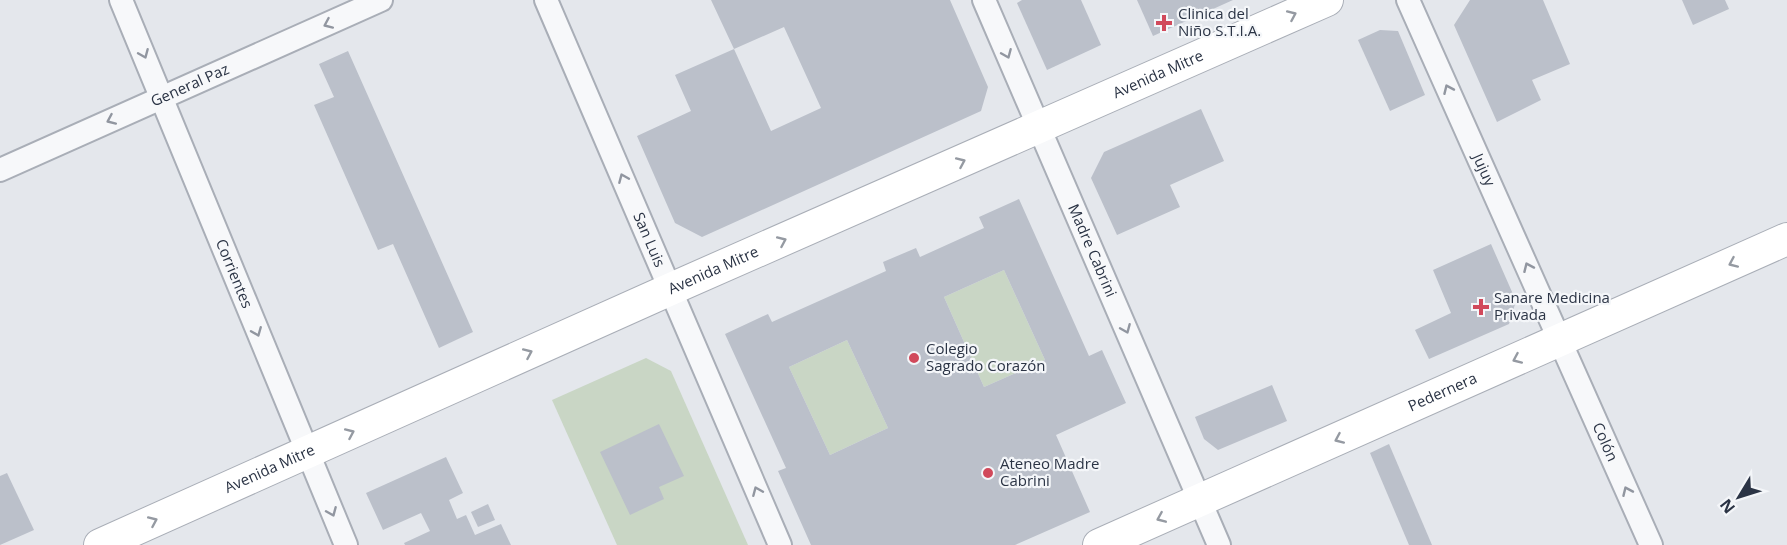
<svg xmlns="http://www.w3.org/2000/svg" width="1787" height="545" font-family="'Open Sans',sans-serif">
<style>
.green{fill:#c9d6c5}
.building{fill:#bbc0ca;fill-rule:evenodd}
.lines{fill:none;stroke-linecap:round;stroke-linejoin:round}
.street-casing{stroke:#a9aeb7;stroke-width:26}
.secondary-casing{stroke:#a9aeb7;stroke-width:34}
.street{stroke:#f7f8fa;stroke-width:22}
.secondary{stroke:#fff;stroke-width:32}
.oneway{stroke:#959aa2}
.oneway2{stroke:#9196a0}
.poi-dot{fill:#d1495b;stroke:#f4f6f9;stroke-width:2}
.labels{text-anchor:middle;stroke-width:4.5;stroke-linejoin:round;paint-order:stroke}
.poi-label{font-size:15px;fill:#2b3445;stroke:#f4f6f9;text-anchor:start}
.street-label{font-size:15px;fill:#2b3445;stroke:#f4f6f9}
</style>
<rect width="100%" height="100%" fill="#e4e7ec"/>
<!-- green -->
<g class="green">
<path d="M1004 270 1045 360 984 387 944 297Z"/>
<path d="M847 340 888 428 830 455 789 367Z"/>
<path d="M646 358 671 371 748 545H617L552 400Z"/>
</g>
<!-- building -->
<g class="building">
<path d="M711 0H950L988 87 981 111 702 237 675 223 637 136 691 111 675 75 734 49 771 131 821 108 784 27 734 49Z"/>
<path d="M1022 0H1081L1101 45 1047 70 1017 3Z"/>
<path d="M1137 0H1233L1153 36Z"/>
<path d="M1470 0H1543L1570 64 1532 80 1541 100 1497 122 1454 25Z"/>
<path d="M1682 0H1725L1729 9 1693 25Z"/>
<path d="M1380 30 1398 31 1425 95 1390 111 1358 40Z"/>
<path d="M348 51 473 332 439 348 393 244 378 250 314 105 334 97 319 64Z"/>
<path d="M1201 109 1224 161 1170 185 1180 207 1117 235 1091 178 1104 152Z"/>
<path d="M1019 199 1089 356 1102 350 1126 403 1056 435 1090 512 1015 545H811L778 471 786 468 725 334 768 314 772 322 886 271 883 262 916 248 920 257 984 228 979 217ZM1004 270 1045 360 984 387 944 297ZM847 340 888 428 830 455 789 367Z"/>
<path d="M1491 244 1516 301 1509 324 1429 359 1415 330 1451 313 1433 270Z"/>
<path d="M1272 385 1287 421 1218 450 1204 439 1195 417Z"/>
<path d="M659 424 684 476 659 487 664 499 630 515 600 452Z"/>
<path d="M1389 444 1432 545H1409L1370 453Z"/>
<path d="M446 457 463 493 449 500 457 519 466 515 475 535 501 524 511 545H405L404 543 430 531 421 513 383 530 366 493Z"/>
<path d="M7 473 34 530 0 545V476Z"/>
<path d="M488 504 495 520 478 527 471 512Z"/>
</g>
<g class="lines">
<defs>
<g id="street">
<path id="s1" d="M121 0 346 545"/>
<path id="s2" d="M546 0 780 545"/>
<path id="s3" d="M984 0 1219 545"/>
<path id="s4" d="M1408 0 1651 545"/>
<path id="s5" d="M0 170 381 0"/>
</g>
<g id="secondary">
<path id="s6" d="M100 545 671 289 1327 0"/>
<path id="s7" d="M1099 545 1787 239"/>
</g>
</defs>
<!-- street casing -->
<use href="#street" class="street-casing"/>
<!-- secondary casing -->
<use href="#secondary" class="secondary-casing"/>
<!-- street -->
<use href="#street" class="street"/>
<!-- secondary -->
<use href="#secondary" class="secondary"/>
</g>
<!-- one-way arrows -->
<defs><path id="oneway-chevron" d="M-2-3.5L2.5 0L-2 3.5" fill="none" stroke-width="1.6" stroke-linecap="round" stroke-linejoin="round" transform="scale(1.5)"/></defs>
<g class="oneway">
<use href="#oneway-chevron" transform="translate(1292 15) rotate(-24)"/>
<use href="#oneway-chevron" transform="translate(961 162) rotate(-24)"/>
<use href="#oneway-chevron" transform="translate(782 241) rotate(-24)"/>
<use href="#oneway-chevron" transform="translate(1733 263) rotate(156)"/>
<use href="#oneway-chevron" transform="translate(528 353) rotate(-24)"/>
<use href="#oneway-chevron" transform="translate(1517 359) rotate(156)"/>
<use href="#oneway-chevron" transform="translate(350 433) rotate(-24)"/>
<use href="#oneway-chevron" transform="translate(1339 439) rotate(156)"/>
<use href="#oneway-chevron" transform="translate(1161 518) rotate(157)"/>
<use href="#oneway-chevron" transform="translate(153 521) rotate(-24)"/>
</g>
<g class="oneway2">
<use href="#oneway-chevron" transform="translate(328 24) rotate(156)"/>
<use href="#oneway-chevron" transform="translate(144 54) rotate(67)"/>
<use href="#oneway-chevron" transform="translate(1007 54) rotate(67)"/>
<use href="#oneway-chevron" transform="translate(1448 89) rotate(-114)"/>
<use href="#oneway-chevron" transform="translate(111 120) rotate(156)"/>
<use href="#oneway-chevron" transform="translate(623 178) rotate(-113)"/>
<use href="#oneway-chevron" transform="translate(1528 267) rotate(-114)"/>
<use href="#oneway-chevron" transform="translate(1126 329) rotate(67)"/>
<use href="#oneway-chevron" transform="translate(257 332) rotate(68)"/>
<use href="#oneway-chevron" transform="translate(757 491) rotate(-113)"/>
<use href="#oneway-chevron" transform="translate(1627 491) rotate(-114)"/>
<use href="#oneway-chevron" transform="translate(332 512) rotate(67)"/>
</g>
<!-- markers -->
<g class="poi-dot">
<path d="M1161 14h6v6h6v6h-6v6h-6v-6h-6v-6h6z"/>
<path d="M1478 298h6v6h6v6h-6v6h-6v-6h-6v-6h6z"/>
<circle cx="914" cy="358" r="6"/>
<circle cx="988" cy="473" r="6"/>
</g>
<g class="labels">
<!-- poi labels -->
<g class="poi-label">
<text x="1178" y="19">Clinica del<tspan x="1178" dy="17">Niño S.T.I.A.</tspan></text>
<text x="1494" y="303">Sanare Medicina<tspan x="1494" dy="17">Privada</tspan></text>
<text x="926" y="354">Colegio<tspan x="926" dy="17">Sagrado Corazón</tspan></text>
<text x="1000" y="469">Ateneo Madre<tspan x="1000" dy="17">Cabrini</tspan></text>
</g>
<!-- street labels -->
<g class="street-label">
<text dy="5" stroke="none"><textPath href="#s6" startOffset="1158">Avenida Mitre</textPath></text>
<text dy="5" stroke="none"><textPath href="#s5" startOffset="208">General Paz</textPath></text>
<text dy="5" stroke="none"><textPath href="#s4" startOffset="186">Jujuy</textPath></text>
<text dy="5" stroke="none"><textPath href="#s2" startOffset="261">San Luis</textPath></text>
<text dy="5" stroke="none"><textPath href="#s3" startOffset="273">Madre Cabrini</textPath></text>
<text dy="5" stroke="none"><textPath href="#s6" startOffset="672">Avenida Mitre</textPath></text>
<text dy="5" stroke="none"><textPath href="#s1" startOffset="296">Corrientes</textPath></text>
<text dy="5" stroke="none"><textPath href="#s7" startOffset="376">Pedernera</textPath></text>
<text dy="5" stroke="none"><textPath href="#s4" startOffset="484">Colón</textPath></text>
<text dy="5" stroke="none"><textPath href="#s6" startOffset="186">Avenida Mitre</textPath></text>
</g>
</g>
<!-- north arrow -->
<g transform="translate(1739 497) rotate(232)" stroke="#f4f6f9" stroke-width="4.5" paint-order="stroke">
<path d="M0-4.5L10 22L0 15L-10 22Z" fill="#2b3445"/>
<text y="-9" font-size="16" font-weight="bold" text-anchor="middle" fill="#2b3445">N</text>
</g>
</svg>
